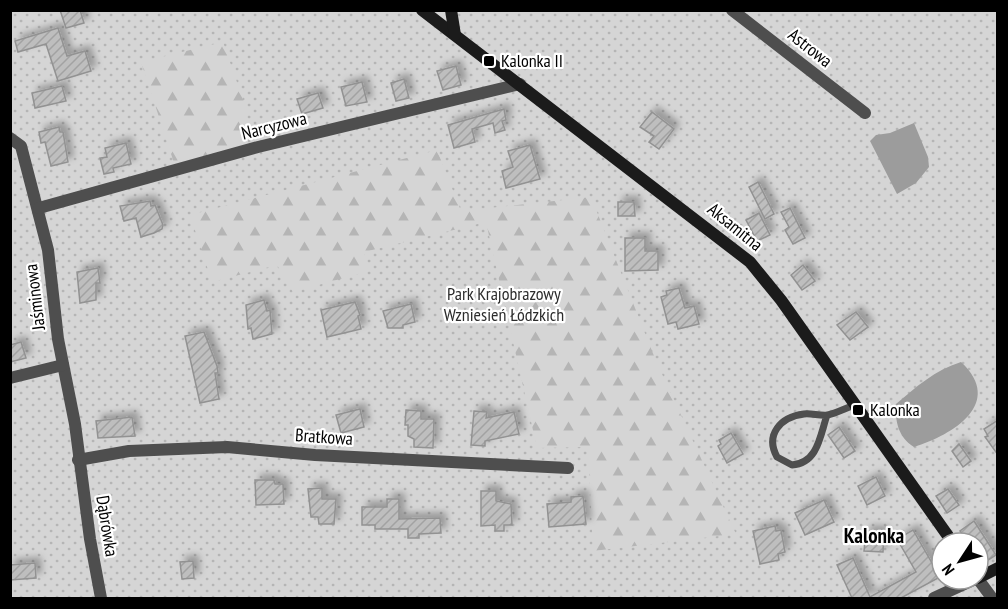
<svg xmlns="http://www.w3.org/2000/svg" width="1008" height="609" font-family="'PT Sans Narrow',sans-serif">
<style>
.grass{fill:url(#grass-dots);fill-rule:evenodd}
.forest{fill:url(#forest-firs)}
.water{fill:#9c9c9c}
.building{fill:url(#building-hatch);stroke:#929292;stroke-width:1.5;filter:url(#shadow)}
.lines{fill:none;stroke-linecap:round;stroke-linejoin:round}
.lane{stroke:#4e4e4e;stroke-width:7}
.street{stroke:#4e4e4e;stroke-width:12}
.secondary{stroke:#1b1b1b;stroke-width:12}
.poi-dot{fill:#000;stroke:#fff;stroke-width:2}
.labels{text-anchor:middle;stroke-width:4.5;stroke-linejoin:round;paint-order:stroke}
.street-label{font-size:18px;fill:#000;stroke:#fff}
.poi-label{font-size:18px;fill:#000;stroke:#fff;text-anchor:start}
.park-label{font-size:18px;fill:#2c2c2c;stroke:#fff}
.quarter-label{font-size:21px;font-weight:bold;fill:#000;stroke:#fff}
</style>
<defs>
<pattern id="grass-dots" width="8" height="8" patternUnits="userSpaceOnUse" patternTransform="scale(1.5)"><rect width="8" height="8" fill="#d5d5d5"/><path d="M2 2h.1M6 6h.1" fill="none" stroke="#b5b5b5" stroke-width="1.8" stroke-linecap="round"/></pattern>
<pattern id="forest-firs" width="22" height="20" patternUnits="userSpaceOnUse" patternTransform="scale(1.5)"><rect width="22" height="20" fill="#d5d5d5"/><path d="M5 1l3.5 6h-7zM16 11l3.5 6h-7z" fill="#b5b5b5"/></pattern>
<pattern id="building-hatch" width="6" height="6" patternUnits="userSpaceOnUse" patternTransform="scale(1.5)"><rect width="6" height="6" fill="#bebebe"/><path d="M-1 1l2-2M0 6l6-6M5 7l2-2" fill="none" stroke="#a2a2a2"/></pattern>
<filter id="shadow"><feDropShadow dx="5.5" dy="-5.5" stdDeviation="3" flood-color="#0004"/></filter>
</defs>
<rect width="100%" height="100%" fill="#fff"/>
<!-- grass -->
<path class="grass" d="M10 11H997V598H11ZM942 543H978V579H942Z"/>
<!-- forest -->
<g class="forest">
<path d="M223 42 247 111 248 150 175 166 141 62Z"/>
<path d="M437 150 461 211 591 197 656 361 736 534 593 551 588 447 537 448 486 222 364 252 369 271 293 292 277 265 212 282 190 215Z"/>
</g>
<!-- water -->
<g class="water">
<path d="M914 123 928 157 929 167 916 183 897 194 870 141 876 135 890 133Z"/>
<path d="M961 362C1005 403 953 435 914 447 898 437 895 421 896 404 916 387 935 370 961 362Z"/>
</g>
<!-- building -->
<g class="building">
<path d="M60 10H80L84 23 66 28Z"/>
<path d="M58 28 67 56 85 51 91 71 58 81 46 44 18 52 15 41Z"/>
<path d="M456 66 461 85 443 90 437 71Z"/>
<path d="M404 79 409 98 396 101 391 83Z"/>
<path d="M362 82 367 102 346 106 341 87Z"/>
<path d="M62 86 66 101 35 108 32 93Z"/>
<path d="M318 93 323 108 302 114 297 99Z"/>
<path d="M504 109 506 120 502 121 505 130 495 133 493 123 472 129 475 142 454 148 448 125Z"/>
<path d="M652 112 674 129 659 149 649 142 654 136 640 127Z"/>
<path d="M59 127 60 132H63L68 162 51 166 45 142 41 143 39 132Z"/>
<path d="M126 143 131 164 113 168 114 172 104 174 100 158 107 157 105 148Z"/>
<path d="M530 145 540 179 506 188 502 171 513 167 508 151Z"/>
<path d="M758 182 774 214 765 219 749 187Z"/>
<path d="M150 201 151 206 155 205 163 225 162 229 154 233 141 237 136 218 124 221 120 206Z"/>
<path d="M618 202H634L635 216H618Z"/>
<path d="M790 208 805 238 793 244 785 230 789 227 781 212Z"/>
<path d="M759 213 770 235 757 241 746 220Z"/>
<path d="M625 238H645V251H658V270L625 271Z"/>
<path d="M803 265 815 281 802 290 791 275Z"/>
<path d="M98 268 100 283H96V300L80 303 77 272Z"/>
<path d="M679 288 685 308 694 306 699 324 678 329 676 322 668 324 661 297 667 295 666 291Z"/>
<path d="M264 300 267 311 270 310 272 334 253 339 251 328 248 329 246 305Z"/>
<path d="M355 302 360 315 358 316 361 329 327 337 321 310Z"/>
<path d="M411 304 415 322 403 325V328H388L383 311Z"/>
<path d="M856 312 868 327 850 340 837 325Z"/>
<path d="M204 332 217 366 218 373H215L219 399 200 403 185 336Z"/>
<path d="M21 342 26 358 10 362V345Z"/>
<path d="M360 409 364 427 341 433 336 415Z"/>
<path d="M406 410 421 411V419H434L433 448 414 447V439L408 436V425H405Z"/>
<path d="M474 411 487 412 486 418 514 412 519 434 485 441V446L471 445Z"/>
<path d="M132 417 135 436 98 438 96 421Z"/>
<path d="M998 420V455L985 437 988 436 984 429Z"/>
<path d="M839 427 855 451 844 458 828 435Z"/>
<path d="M731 433 743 454 727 463 718 446 721 444 719 440Z"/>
<path d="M959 444 971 461 963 467 952 451Z"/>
<path d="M876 477 885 496 867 505 858 486Z"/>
<path d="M255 480H274L275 484H283L284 504 256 505Z"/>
<path d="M322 488V499H336L334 524H319L318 517H311L308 489Z"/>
<path d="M948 489 959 505 947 513 936 496Z"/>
<path d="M481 491H496V501L511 504 512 525H504V531H495V525L481 526Z"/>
<path d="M583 496 586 524 549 527 547 504 571 502V497Z"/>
<path d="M387 499H399V519L440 518 441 533 419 534V538H408V529H375V525H362V507H387Z"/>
<path d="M824 500 834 522 805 535 795 513Z"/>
<path d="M974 521 996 555 982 564 978 558V543H968L960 531Z"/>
<path d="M775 526 776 531 781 530 785 552 778 554 779 560 760 564 753 531Z"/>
<path d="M913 530 940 577 901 598H852L837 565 853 558 870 597 916 572 897 539Z"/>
<path d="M866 531 884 532 883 552 864 551Z"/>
<path d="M193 561 194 578 182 579 180 562Z"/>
<path d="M35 563 36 578 10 580V565Z"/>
</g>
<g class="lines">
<!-- lane -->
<path class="lane" d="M827 415C820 436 818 463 792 465L777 457C765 435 780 417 804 414 811 413 820 416 828 415 836 413 846 408 855 405"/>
<!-- street -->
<g class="street">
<path d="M732 10 865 113"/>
<path d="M10 138 21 146 48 250 58 339 75 424 90 539 101 598"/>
<path d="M39 208 258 147 520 84"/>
<path d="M10 378 63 365"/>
<path d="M78 460 129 451 227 447 315 455 568 468"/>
<path d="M978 579 992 598"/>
<path d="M934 598 975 579"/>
</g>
<!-- secondary -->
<g class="secondary">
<path d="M422 10 750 262 781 300 953 543"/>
<path d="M451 10 455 35"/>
<path d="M978 578 998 568"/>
</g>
</g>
<!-- markers -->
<g class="poi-dot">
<rect x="483" y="55" width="12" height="12" rx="3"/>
<rect x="852" y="404" width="12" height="12" rx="3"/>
</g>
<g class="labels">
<!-- street labels -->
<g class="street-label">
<text transform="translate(810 48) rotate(38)" y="6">Astrowa</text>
<text transform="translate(274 126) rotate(-14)" y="6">Narcyzowa</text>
<text transform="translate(735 227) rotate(39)" y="6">Aksamitna</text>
<text transform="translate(35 297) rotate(-97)" y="6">Jaśminowa</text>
<text transform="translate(324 437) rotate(4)" y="6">Bratkowa</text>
<text transform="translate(107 526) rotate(81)" y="6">Dąbrówka</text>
</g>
<!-- poi labels -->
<g class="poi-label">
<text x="501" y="67">Kalonka II</text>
<text x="870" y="416">Kalonka</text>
</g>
<!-- park labels -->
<g class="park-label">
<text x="504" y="300">Park Krajobrazowy<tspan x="504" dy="21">Wzniesień Łódzkich</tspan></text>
</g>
<!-- quarter labels -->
<g class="quarter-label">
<text x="874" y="543">Kalonka</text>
</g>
</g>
<!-- border -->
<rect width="1008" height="609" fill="none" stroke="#000000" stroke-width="24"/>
<!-- north arrow -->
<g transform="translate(960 561) rotate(234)"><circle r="28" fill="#ffffff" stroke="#999999" stroke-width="1.5"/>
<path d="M0-4.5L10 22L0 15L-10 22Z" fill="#000000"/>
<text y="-9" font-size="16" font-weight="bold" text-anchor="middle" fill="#000000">N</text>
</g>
</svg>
